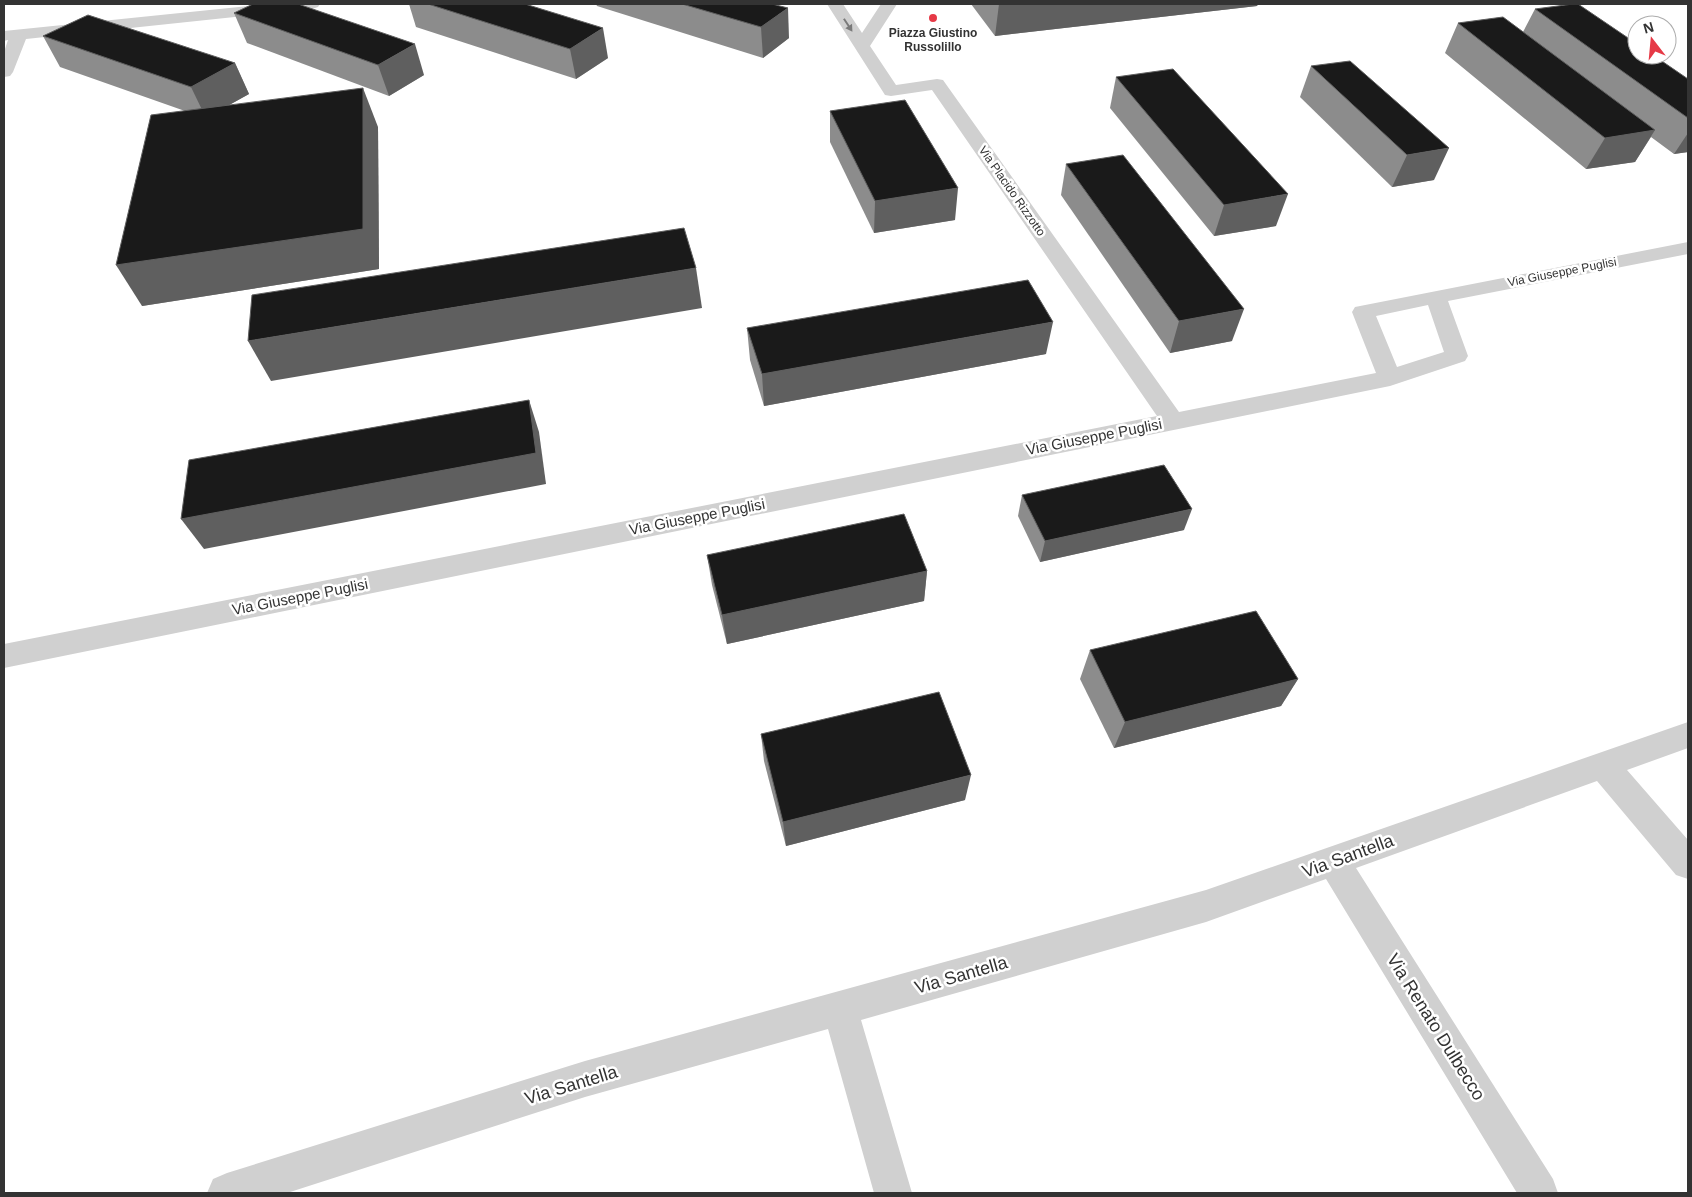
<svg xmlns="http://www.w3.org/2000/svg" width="1692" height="1197" font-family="Arial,sans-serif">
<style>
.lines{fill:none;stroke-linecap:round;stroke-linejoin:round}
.minor{fill:#d0d0d0;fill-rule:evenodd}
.wall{fill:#8c8c8c}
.shaded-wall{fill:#5f5f5f}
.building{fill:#1a1a1a;stroke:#5f5f5f}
.oneway{fill:#7a7a7a}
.poi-dot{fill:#e63946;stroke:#fff;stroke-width:2}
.labels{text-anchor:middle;stroke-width:5;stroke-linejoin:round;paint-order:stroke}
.far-poi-label{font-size:12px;font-weight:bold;fill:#333;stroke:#fff}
.far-street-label{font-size:12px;fill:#333;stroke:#fff}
.street-label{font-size:15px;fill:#333;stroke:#fff}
.near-street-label{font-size:18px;fill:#333;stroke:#fff}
</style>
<rect width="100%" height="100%" fill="#fff"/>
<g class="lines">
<!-- minor -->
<g class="minor">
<path d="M268 4H320L318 7 312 9 26 39 13 72 10 76 4 77V52L8 40 4 41V31Z"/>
<path d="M827 4H843L862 33 881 4H897L870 46 896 85 937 79 943 80 1179 412 1376 373 1352 312 1355 307 1688 242V254L1448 301 1468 356 1465 361 1390 386 4 668V644L1157 416 932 90 891 96 885 95ZM1428 305 1444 352 1397 367 1376 316Z"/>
<path d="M1688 722V748L1627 770 1688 840V879L1676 875 1597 781 1356 868 1553 1179 1558 1193H1517L1326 879 1206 922 861 1020 912 1193H874L828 1029 585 1097 287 1193H207L213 1179 227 1173 585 1061 1206 890Z"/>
</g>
</g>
<!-- wall -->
<g class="wall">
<path d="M409 4H525L608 58 576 79 416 27Z"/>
<path d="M596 4H772L789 38 763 58 597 6Z"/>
<path d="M971 4H1258L1257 6 995 36Z"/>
<path d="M1535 9 1688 79V152L1674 154 1651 137 1635 162 1586 169 1445 53 1458 23 1523 32Z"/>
<path d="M234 13 424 75 389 96 247 43Z"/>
<path d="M43 36 235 63 249 94 229 105 378 127 379 269 142 306 185 111 60 67Z"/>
<path d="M1311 66 1434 180 1392 187 1300 97Z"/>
<path d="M1116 77 1276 226 1214 236 1110 108Z"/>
<path d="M830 111 955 220 874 233 830 142Z"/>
<path d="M1066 164 1232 341 1170 353 1061 195Z"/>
<path d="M747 328 1046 354 764 406 750 360Z"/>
<path d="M1022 495 1184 530 1040 562 1018 516Z"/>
<path d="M707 555 927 571 924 601 727 644 712 585Z"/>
<path d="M1090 650 1298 679 1281 706 1114 748 1080 679Z"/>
<path d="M761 734 965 800 786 846 764 761Z"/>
</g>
<!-- shaded-wall -->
<g class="shaded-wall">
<path d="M999 4H1258L1257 6 995 36Z"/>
<path d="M788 8 789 38 763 58 761 27Z"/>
<path d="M603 28 608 58 576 79 570 49Z"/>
<path d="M415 44 424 75 389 96 378 65Z"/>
<path d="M235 63 249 94 206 118 191 87Z"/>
<path d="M363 88 378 127 379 269 142 306 116 265Z"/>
<path d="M1655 130 1635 162 1586 169 1605 138Z"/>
<path d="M1688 133V152L1674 154Z"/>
<path d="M1449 148 1434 180 1392 187 1407 155Z"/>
<path d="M958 188 955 220 874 233 875 201Z"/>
<path d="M1288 194 1276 226 1214 236 1224 205Z"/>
<path d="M696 268 702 308 271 381 248 341Z"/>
<path d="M1244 309 1232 341 1170 353 1179 321Z"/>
<path d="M1053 322 1046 354 764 406 762 374Z"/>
<path d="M529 400 539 432 546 484 204 549 181 519Z"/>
<path d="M1192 509 1184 530 1040 562 1045 541Z"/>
<path d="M927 571 924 601 727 644 722 615Z"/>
<path d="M1298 679 1281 706 1114 748 1125 722Z"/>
<path d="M971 775 965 800 786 846 783 822Z"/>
</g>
<!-- building -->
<g class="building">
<path d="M253 4H298L415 44 378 65 234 13Z"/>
<path d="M428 4H525L603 28 570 49Z"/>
<path d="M682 4H772L788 8 761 27Z"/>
<path d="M1573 4H1578L1637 44V55H1653L1688 79V118L1535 9Z"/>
<path d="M88 15 235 63 191 87 43 36Z"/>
<path d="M1503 17 1655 130 1605 138 1458 23Z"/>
<path d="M1350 61 1449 148 1407 155 1311 66Z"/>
<path d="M1173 69 1288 194 1224 205 1116 77Z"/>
<path d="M363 88V229L116 265 151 115Z"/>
<path d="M905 100 958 188 875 201 830 111Z"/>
<path d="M1123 155 1244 309 1179 321 1066 164Z"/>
<path d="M684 228 696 268 248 341 252 295Z"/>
<path d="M1028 280 1053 322 762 374 747 328Z"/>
<path d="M529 400 536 453 181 519 189 460Z"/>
<path d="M1164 465 1192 509 1045 541 1022 495Z"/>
<path d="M904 514 927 571 722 615 707 555Z"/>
<path d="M1256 611 1298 679 1125 722 1090 650Z"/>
<path d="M939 692 971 775 783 822 761 734Z"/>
</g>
<!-- one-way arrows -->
<defs><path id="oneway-solid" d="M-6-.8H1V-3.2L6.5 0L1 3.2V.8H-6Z" transform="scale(1.25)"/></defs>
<use class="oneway" href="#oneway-solid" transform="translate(848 25) rotate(57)"/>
<!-- markers -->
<circle class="poi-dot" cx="933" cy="18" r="5"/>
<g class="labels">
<!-- far-poi labels -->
<g class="far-poi-label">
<text x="933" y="37">Piazza Giustino<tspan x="933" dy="14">Russolillo</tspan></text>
</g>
<!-- far-street labels -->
<g class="far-street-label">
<text transform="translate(1012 191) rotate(55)" y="4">Via Placido Rizzotto</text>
<text transform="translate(1562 272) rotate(-11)" y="4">Via Giuseppe Puglisi</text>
</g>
<!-- street labels -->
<g class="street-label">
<text transform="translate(1094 437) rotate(-11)" y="5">Via Giuseppe Puglisi</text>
<text transform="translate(697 517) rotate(-11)" y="5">Via Giuseppe Puglisi</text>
<text transform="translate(300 597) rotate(-11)" y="5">Via Giuseppe Puglisi</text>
</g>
<!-- near-street labels -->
<g class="near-street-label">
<text transform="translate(1348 856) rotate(-20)" y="6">Via Santella</text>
<text transform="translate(961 975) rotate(-16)" y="6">Via Santella</text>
<text transform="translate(1436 1027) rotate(58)" y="6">Via Renato Dulbecco</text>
<text transform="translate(571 1085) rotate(-17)" y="6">Via Santella</text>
</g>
</g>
<!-- border -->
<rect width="1692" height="1197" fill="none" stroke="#333333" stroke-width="10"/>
<!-- north arrow -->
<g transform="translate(1652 40) rotate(344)"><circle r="24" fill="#ffffff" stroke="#adadad"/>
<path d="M0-4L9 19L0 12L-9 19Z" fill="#e63946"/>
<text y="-8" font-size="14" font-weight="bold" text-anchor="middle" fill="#333333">N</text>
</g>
</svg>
